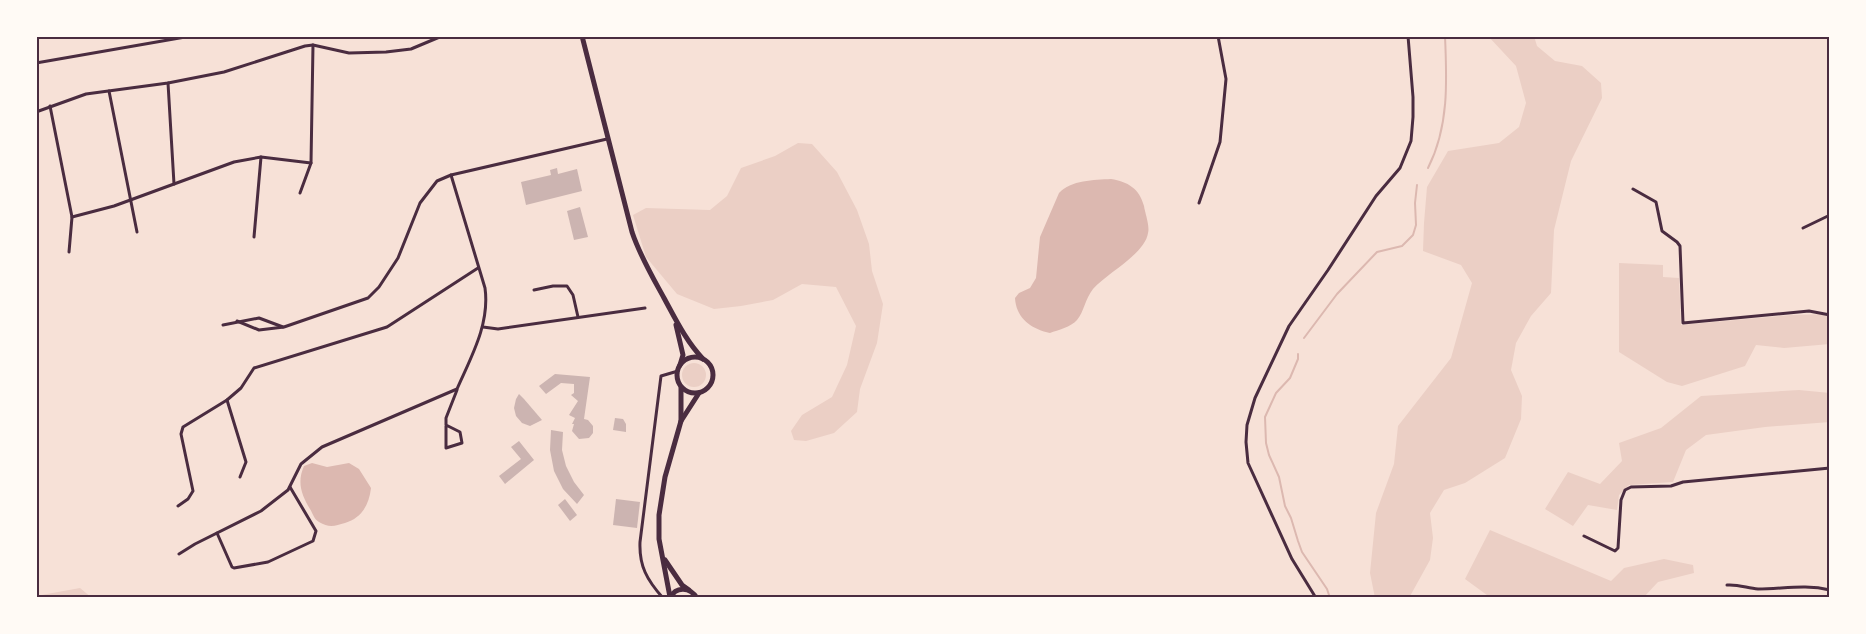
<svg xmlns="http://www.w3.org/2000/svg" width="1866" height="634" font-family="Commissioner,sans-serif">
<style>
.green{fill:#ebcfc5}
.water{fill:#dcb8b0}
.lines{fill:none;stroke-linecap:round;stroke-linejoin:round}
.stream{stroke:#dcb8b0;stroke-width:2}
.building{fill:#ccb4b1}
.minor{stroke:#4a2c40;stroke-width:3}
.primary{stroke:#4a2c40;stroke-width:5}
.neatline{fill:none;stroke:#4a2c40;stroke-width:2}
</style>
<rect width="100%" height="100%" fill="#f7e1d7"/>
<!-- green -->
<g class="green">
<path d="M1488 36H1534L1537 46 1555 61 1582 66 1601 83 1602 98 1571 161 1554 230 1551 293 1531 316 1516 343 1511 370 1522 396 1521 419 1505 458 1465 483 1444 490 1430 513 1433 538 1430 560 1409 598H1375L1370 573 1376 513 1394 464 1398 426 1451 358 1472 283 1461 265 1423 251 1424 223 1427 187 1448 151 1499 143 1519 127 1526 103 1516 66Z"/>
<path d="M798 143 812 144 837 172 857 210 869 244 872 271 883 304 877 343 860 389 857 412 834 433 806 441 794 440 791 431 802 415 832 397 847 365 856 326 836 287 802 284 773 300 741 306 714 309 677 294 646 257 633 215 646 208 710 210 727 196 741 168 775 156Z"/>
<path d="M1619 263 1663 265V277L1679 278 1681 325 1791 315 1830 314V344L1784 348 1756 345 1745 366 1682 386 1667 382 1619 352Z"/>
<circle cx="694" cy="375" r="12"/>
<path d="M1799 390 1830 393V422L1765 427 1706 435 1686 450 1673 482 1629 485 1619 495 1617 510 1588 505 1573 526 1545 509 1568 472 1600 484 1622 461 1619 443 1661 428 1701 396Z"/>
<path d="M1490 530 1611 581 1624 568 1664 559 1693 565 1694 573 1658 582 1643 598H1491L1465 579Z"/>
<path d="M80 588 92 598H36V596Z"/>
</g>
<!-- water -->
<g class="water">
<path d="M1111 179C1128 182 1139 188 1144 206 1145 213 1150 226 1148 233 1145 254 1107 273 1093 289 1085 299 1084 312 1077 320 1071 327 1058 330 1050 333 1031 329 1016 318 1015 298L1019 293 1030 288 1036 278 1040 237 1059 193C1071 180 1094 180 1111 179Z"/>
<path d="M312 463 327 467 349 463 359 469 371 488C369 506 361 518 345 523 335 526 329 528 319 522 314 519 313 514 310 509 301 494 297 482 304 466Z"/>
</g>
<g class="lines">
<!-- stream -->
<g class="stream">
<path d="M1428 168C1449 127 1447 81 1445 36"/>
<path d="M1304 338 1337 294 1377 252 1402 246 1413 235 1416 225 1415 203 1417 185"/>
<path d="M1298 354V359L1290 378 1276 393 1265 417 1266 443 1269 455 1279 477 1285 506 1291 518 1298 541 1302 552 1327 589 1330 598"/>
</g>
</g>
<!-- building -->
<g class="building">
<path d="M557 168 558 174 577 169 582 191 526 205 521 182 551 175 550 170Z"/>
<path d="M580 207 588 237 574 240 567 211Z"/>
<path d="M555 374 590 377 584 419 588 420 593 426V433L589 438 579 439 572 431 574 424H572L575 418 569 415 578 401 571 395 574 393V384L561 383 546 394 539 386Z"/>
<path d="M519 394 524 399 542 420 530 426 522 423 516 416 514 408 516 399Z"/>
<path d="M615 418 623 419 626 424V432L613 430Z"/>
<path d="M551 430 563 432 562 450 566 466 574 482 584 495 577 504 563 489 554 471 550 450Z"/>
<path d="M519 441 534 460 505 484 499 476 521 459 511 447Z"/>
<path d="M565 499 577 515 570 521 558 505Z"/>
<path d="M616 499 640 502 637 528 613 525Z"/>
</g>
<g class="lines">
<!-- minor -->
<g class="minor">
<path d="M36 63 191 36"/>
<path d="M168 83 174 184"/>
<path d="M109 91 137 232"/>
<path d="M50 106 72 217 69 252"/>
<path d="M36 112 86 94 168 83 224 72 305 46 313 45 349 53 386 52 411 49 442 36"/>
<path d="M1633 189 1656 202 1662 231 1677 242 1680 246 1683 323 1809 311 1830 315"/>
<path d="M300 193 311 163 313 45"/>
<path d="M1199 203 1220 142 1226 79 1218 36"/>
<path d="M72 217 114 206 234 162 261 157 311 163"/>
<path d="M1803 228 1830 215"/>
<path d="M254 237 261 157"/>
<path d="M534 290 553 286H567L573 295 578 317"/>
<path d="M237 321 259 330 284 327 368 298 379 287 398 258 420 203 437 181 451 175"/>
<path d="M223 325 259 318 283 327"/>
<path d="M483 327 498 329 645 308"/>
<path d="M227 400 246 462 240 477"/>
<path d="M446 425 460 432 462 443 446 448V418L457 390"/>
<path d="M178 506 188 499 193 491 181 434 183 427 227 400 241 388 254 368 387 327 478 268"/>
<path d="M217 533 232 567 234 568 268 562 313 541 316 531 290 487"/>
<path d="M1584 536 1615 551 1618 548 1621 500 1625 490 1631 487 1671 486 1683 482 1830 468"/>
<path d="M179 554 195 544 261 511 288 490 301 464 322 447 457 389C471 357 490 324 485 288L451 175 607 139"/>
<path d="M1727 585C1738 584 1747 588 1758 589 1783 589 1805 584 1830 590"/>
<path d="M663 598C647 580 639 566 640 542L661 376 678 371"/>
<path d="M1316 598 1292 559 1248 463 1246 442 1247 425 1255 398 1289 326 1328 270 1376 196 1400 168 1411 141 1413 117V97L1408 36"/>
</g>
<!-- primary -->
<g class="primary">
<path d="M582 36 632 232C640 256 652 276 664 298 676 320 686 341 703 359"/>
<path d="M676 325 683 355 680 365"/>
<circle cx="695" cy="375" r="18"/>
<path d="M681 421 699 393"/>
<path d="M665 560 682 585 689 590"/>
<path d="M670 597 659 539V515L665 477 681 421V387"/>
<path d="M670 598C676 586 690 587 697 598"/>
</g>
</g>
<!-- border -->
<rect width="1866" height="634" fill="none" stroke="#fffaf5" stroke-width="75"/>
<rect x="38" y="38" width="1790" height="558" class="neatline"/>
</svg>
